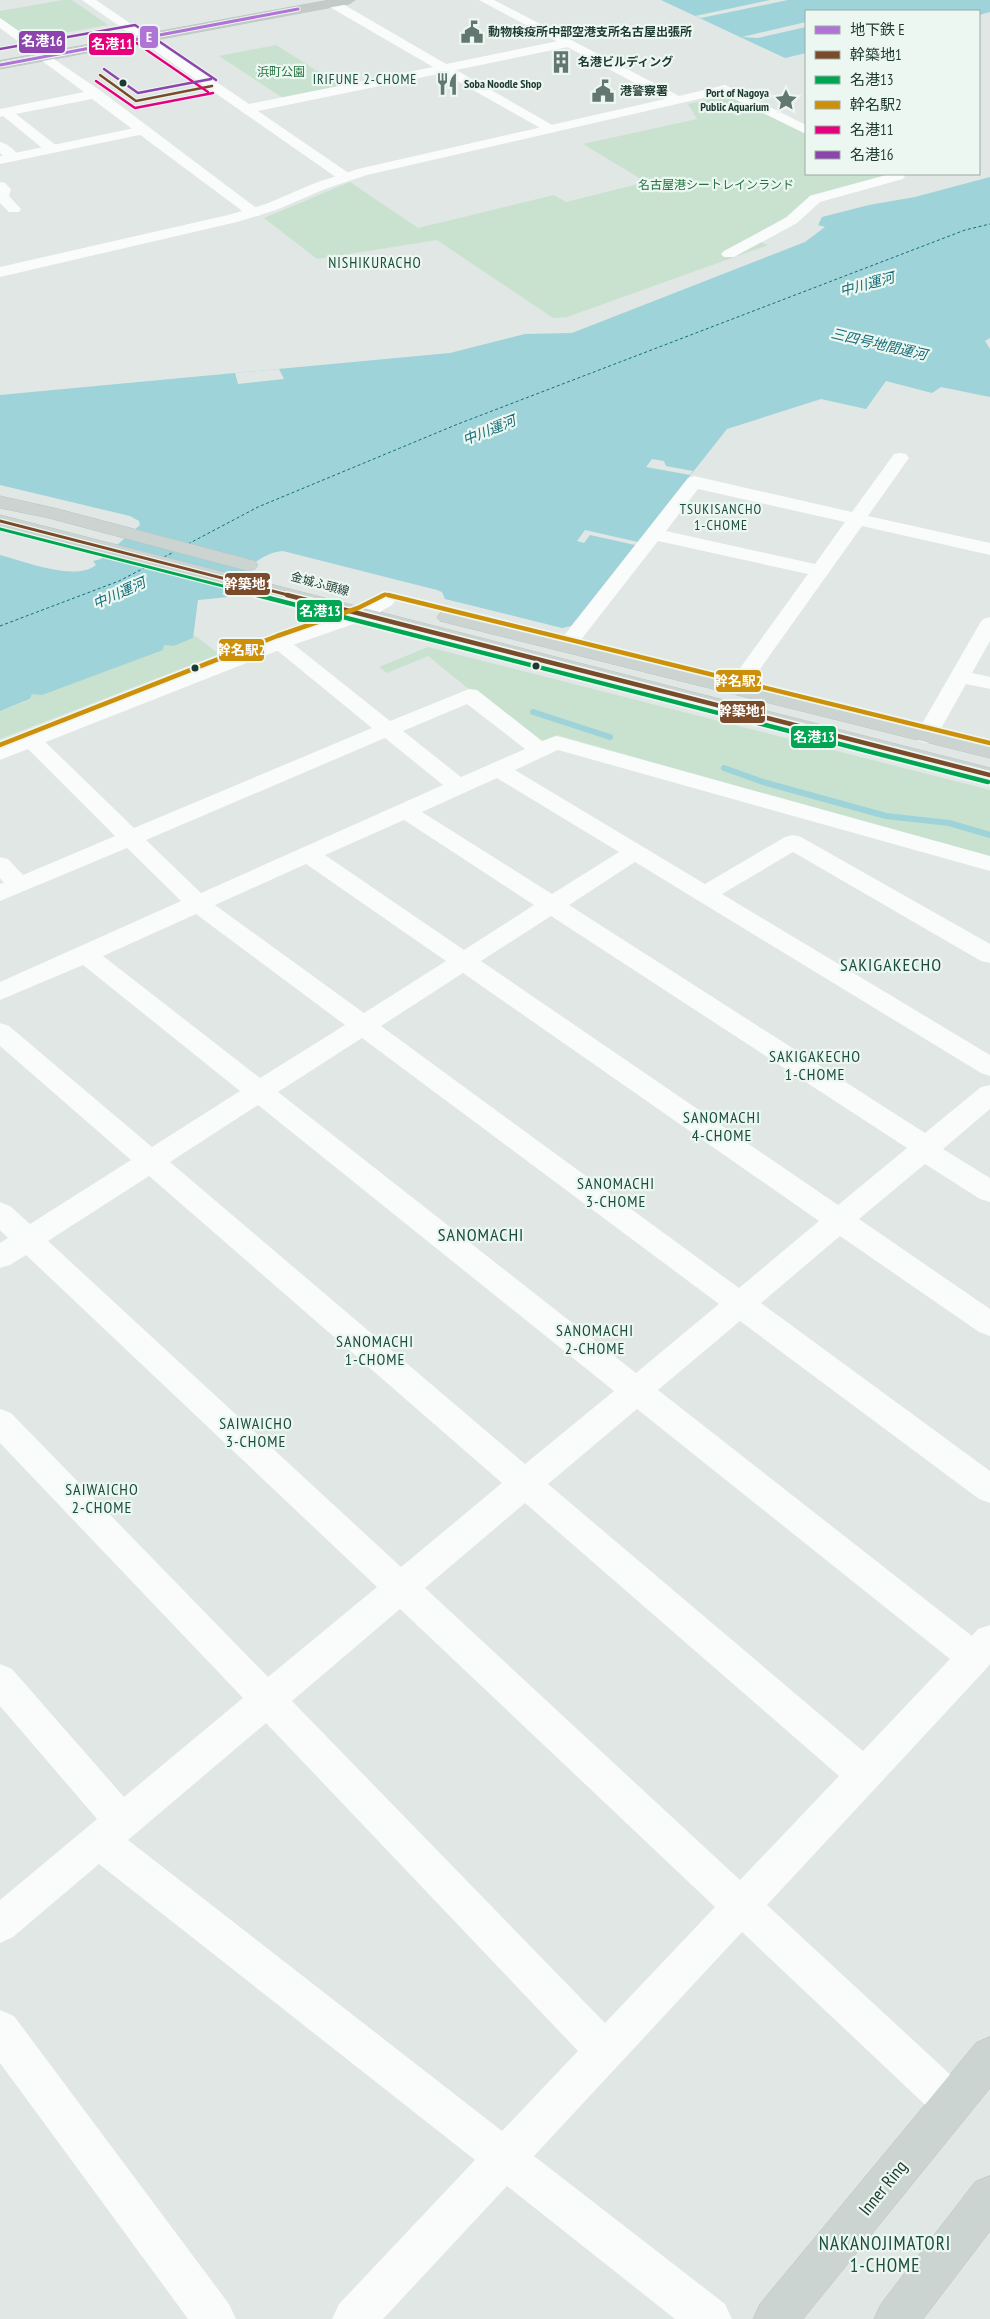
<svg xmlns="http://www.w3.org/2000/svg" width="990" height="2319" font-family="'PT Sans Narrow','Noto Sans JP',sans-serif">
<style>
.green{fill:#c8e2cf}
.water{fill:#9dd3d9}
.pier{fill:#e0e7e4}
.lines{fill:none;stroke-linecap:round;stroke-linejoin:round}
.stream{stroke:#9dd3d9;stroke-width:6}
.ferry{stroke:#156d79;stroke-width:1;stroke-dasharray:3 2.5;stroke-linecap:butt}
.primary-casing{stroke:#bac4c1;stroke-width:1}
.trunk-casing{stroke:#bac4c1;stroke-width:1}
.minor{fill:#fafbfb;fill-rule:evenodd}
.tertiary{fill:#fafbfb;fill-rule:evenodd}
.primary{fill:#ccd4d1;fill-rule:evenodd}
.trunk{fill:#c2cbc8;fill-rule:evenodd}
.bus-1-far2-casing{stroke:#edf7f1;stroke-width:4.5}
.bus-1-far1-casing{stroke:#edf7f1;stroke-width:5.5}
.bus-1-casing{stroke:#edf7f1;stroke-width:8}
.bus-2-far1-casing{stroke:#edf7f1;stroke-width:5.5}
.bus-2-casing{stroke:#edf7f1;stroke-width:8}
.bus-3-far1-casing{stroke:#edf7f1;stroke-width:5.5}
.bus-3-casing{stroke:#edf7f1;stroke-width:8}
.bus-4-casing{stroke:#edf7f1;stroke-width:4.5}
.bus-5-casing{stroke:#edf7f1;stroke-width:4.5}
.bus-1-far2{stroke:#7a4b2a;stroke-width:2.5}
.bus-1-far1{stroke:#7a4b2a;stroke-width:3}
.bus-1{stroke:#7a4b2a;stroke-width:4.5}
.bus-2-far1{stroke:#00a651;stroke-width:3}
.bus-2{stroke:#00a651;stroke-width:4.5}
.bus-3-far1{stroke:#cc900a;stroke-width:3}
.bus-3{stroke:#cc900a;stroke-width:4.5}
.bus-4{stroke:#e5007d;stroke-width:2.5}
.bus-5{stroke:#8e44ad;stroke-width:2.5}
.metro-1-casing{stroke:#edf7f1;stroke-width:5}
.metro-1{stroke:#b074d6;stroke-width:3}
.bus-dot{fill:#1e3a31;stroke:#edf7f1;stroke-width:2}
.labels{text-anchor:middle;stroke-width:4.5;stroke-linejoin:round;paint-order:stroke}
.far-poi-label{font-size:12px;font-weight:bold;fill:#1e3a31;stroke:#edf7f1;text-anchor:start}
.far-park-label{font-size:12px;fill:#267340;stroke:#edf7f1}
.far-street-label{font-size:12px;fill:#1e3a31;stroke:#edf7f1}
.far-neighbourhood-label{font-size:14px;letter-spacing:1px;fill:#194d3e;stroke:#edf7f1}
.far-water-label{font-size:14px;font-style:italic;fill:#156d79;stroke:#edf7f1}
.far-quarter-label{font-size:15px;letter-spacing:1px;fill:#194d3e;stroke:#edf7f1}
.neighbourhood-label{font-size:16px;letter-spacing:1px;fill:#194d3e;stroke:#edf7f1}
.quarter-label{font-size:18px;letter-spacing:1px;fill:#194d3e;stroke:#edf7f1}
.near-street-label{font-size:18px;fill:#1e3a31;stroke:#edf7f1}
.near-neighbourhood-label{font-size:19px;letter-spacing:1px;fill:#194d3e;stroke:#edf7f1}
.line-badge{stroke:#edf7f1;stroke-width:2}
.badge-label{font-size:14px;text-anchor:middle;font-weight:bold;fill:#fff}
</style>
<rect width="100%" height="100%" fill="#e0e7e4"/>
<!-- green -->
<g class="green">
<path d="M63 0H72L108 25 29 39 0 18V11Z"/>
<path d="M276 45 341 86 283 98 219 56Z"/>
<path d="M730 95 806 133V174H890L811 195 758 241 768 245 567 317 553 318 437 240 317 259 264 218 350 182 418 228 554 195 566 202 646 182 583 144 697 119 688 104Z"/>
<path d="M194 635 219 654 0 739V711L30 700 32 694 164 645 174 646 193 638Z"/>
<path d="M428 647 990 790V858L557 735 537 744 428 656 387 673 379 667Z"/>
</g>
<!-- water -->
<g class="water">
<path d="M661 0H990V12L979 15V11H806V53L785 58Z"/>
<path d="M990 177V338L985 341 990 349V397L941 387 932 393 886 381 866 409 821 399 727 429 571 626 562 628 445 599 442 592 437 590 283 551C257 553 240 577 222 594L228 597 198 600 193 638 174 646 164 645 163 650 42 695 32 694 30 699 0 711V555C24 561 75 582 96 565L93 561 101 559 140 525 139 521 130 516 0 485V395L450 353 525 334 572 333 805 242 825 227 818 225 822 217 869 205 915 197Z"/>
</g>
<!-- pier -->
<g class="pier">
<path d="M770 0H788L701 18 695 16Z"/>
<path d="M806 22V27L758 38 742 37Z"/>
<path d="M279 369 284 379 238 384 235 373Z"/>
<path d="M652 459 664 461 666 466 693 471 690 475 646 467Z"/>
<path d="M585 530 638 542 635 545 590 535 584 543 577 541Z"/>
</g>
<g class="lines">
<!-- stream -->
<g class="stream">
<path d="M533 712 610 737"/>
<path d="M724 768 763 782 886 816 949 823 990 835"/>
</g>
<!-- ferry -->
<g class="ferry">
<path d="M188 544 258 507 458 424 965 230 990 224"/>
<path d="M164 557 174 552"/>
<path d="M0 626 119 581 150 565"/>
</g>
<defs>
<g id="primary">
<path d="M0 496 58 509 255 561 258 565 255 569 248 571 49 518 0 508Z"/>
<path d="M0 515 990 768V782L0 527Z"/>
<path d="M447 611 990 744V758L440 621 437 617 440 613Z"/>
<path d="M990 2037V2088L803 2319H753L760 2304 976 2043Z"/>
<path d="M990 2176V2231L923 2319H874L881 2304 975 2182Z"/>
</g>
<path id="trunk" d="M330 0H355L349 4 0 69V61Z"/>
</defs>
<!-- primary casing -->
<use href="#primary" class="primary-casing"/>
<!-- trunk casing -->
<use href="#trunk" class="trunk-casing"/>
<!-- minor -->
<g class="minor">
<path d="M82 0H96L249 104 433 67 328 6 326 3 330 0H336L446 64 568 39 574 43 568 47 456 70 554 126 556 129 554 132 549 133 443 73 258 111 350 174 352 177 345 181 340 180Z"/>
<path d="M0 18 42 47 44 50 42 53H34L0 28Z"/>
<path d="M45 53 101 91 259 210 261 213 259 216H249L92 99 16 114 57 146 59 149 52 153 47 152 3 116 0 117V109L84 92 41 60 39 57 41 54Z"/>
<path d="M725 85 806 125V134L720 92 718 89 720 86Z"/>
<path d="M0 142C8 144 16 151 20 157L18 160H8L0 153Z"/>
<path d="M890 174H904L905 176 903 179 820 202 797 223 734 257H724L721 254 724 251 787 217 810 196Z"/>
<path d="M0 182 5 183 11 189 9 196 21 209 19 212H9L0 203Z"/>
<path d="M900 453 906 454 909 458 868 516 990 543V555L862 526 743 693 736 695 729 693 725 689 808 574 658 541 573 650 566 652 559 650 556 646 688 478 694 476 852 512 894 454ZM698 489 845 522 815 564 666 531Z"/>
<path d="M990 617V641L972 673 990 677V689L966 684 934 741 926 743 918 741 915 736 980 623 983 619Z"/>
<path d="M280 637 287 639 390 721 469 689 477 690 542 741 556 736 564 738 990 856V871L558 750 515 770 705 884 785 837 793 835 801 837 990 944V963L981 961 793 852 722 894 990 1055V1076L981 1073 635 862 569 905 925 1133 981 1087 990 1085V1109L943 1149 990 1178V1202L980 1199 925 1164 859 1219 990 1309V1336L979 1332 840 1236 761 1303 990 1471V1503L979 1499 740 1321 658 1390 972 1636 978 1629 990 1625V1664L986 1669 767 1905 966 2089 972 2103 966 2117 952 2123 938 2117 742 1932 534 2156 725 2304 732 2319H675L507 2186 383 2319H332L339 2304 475 2160 99 1864 13 1937 0 1943V1900L97 1819 0 1706V1664L12 1669 124 1797 243 1698 0 1443V1409L11 1413 268 1677 377 1587 26 1255 10 1265 0 1268V1243L8 1238 0 1230V1202L10 1206 30 1224 131 1160 0 1046V1023L9 1026 152 1147 240 1091 83 965 0 1000V982L181 901 127 848 0 901V884L4 883 0 878V857L8 859 23 875 115 836 20 741 23 736 31 734 39 736 134 828 372 728 273 647 270 643 273 639ZM467 704 525 749 461 777 403 731ZM385 738 443 785 201 893 146 840ZM497 778 619 852 552 894 422 812ZM404 820 534 905 464 950 325 855ZM306 864 446 961 364 1013 215 905ZM196 914 345 1025 260 1078 103 956ZM551 916 907 1148 838 1205 481 961ZM463 973 819 1221 739 1288 381 1026ZM362 1038 719 1304 636 1373 278 1092ZM258 1105 614 1391 525 1464 170 1162ZM149 1176 502 1483 401 1567 48 1241ZM637 1409 950 1659 863 1751 548 1484ZM525 1503 839 1776 740 1880 425 1588ZM400 1609 715 1907 605 2023 292 1701ZM266 1723 578 2051 502 2131 128 1840Z"/>
</g>
<!-- tertiary -->
<g class="tertiary">
<path d="M479 0H494L679 96 725 85 732 89 725 93 367 175 325 189 276 210 237 222 0 277V267L228 215 266 204 315 183 358 169 665 99Z"/>
<path d="M144 126 149 127 151 130 149 133 0 164V156Z"/>
<path d="M385 595 392 597 395 601 392 605 368 619 287 647 0 760V745L273 639 354 611Z"/>
<path d="M0 2010 14 2016 229 2304 236 2319H188L0 2063Z"/>
</g>
<!-- primary -->
<use href="#primary" class="primary"/>
<!-- trunk -->
<use href="#trunk" class="trunk"/>
<defs>
<g id="bus-1-far2">
<path d="M0 65 142 39"/>
<path d="M100 75 136 101 212 86"/>
</g>
<path id="bus-1-far1" d="M0 521 292 596"/>
<path id="bus-1" d="M287 595 990 775"/>
<path id="bus-2-far1" d="M0 529 262 596"/>
<path id="bus-2" d="M257 595 988 782"/>
<path id="bus-3-far1" d="M381 596 385 594 393 596"/>
<g id="bus-3">
<path d="M388 595 990 743"/>
<path d="M0 745 277 636 358 608 384 595"/>
</g>
<g id="bus-4">
<path d="M1 64 132 40 208 92"/>
<path d="M96 81 135 108 213 93"/>
</g>
<g id="bus-5">
<path d="M0 49 135 25 216 80"/>
<path d="M104 69 138 93 211 79"/>
</g>
</defs>
<!-- bus-1-far2 casing -->
<use href="#bus-1-far2" class="bus-1-far2-casing"/>
<!-- bus-1-far1 casing -->
<use href="#bus-1-far1" class="bus-1-far1-casing"/>
<!-- bus-1 casing -->
<use href="#bus-1" class="bus-1-casing"/>
<!-- bus-2-far1 casing -->
<use href="#bus-2-far1" class="bus-2-far1-casing"/>
<!-- bus-2 casing -->
<use href="#bus-2" class="bus-2-casing"/>
<!-- bus-3-far1 casing -->
<use href="#bus-3-far1" class="bus-3-far1-casing"/>
<!-- bus-3 casing -->
<use href="#bus-3" class="bus-3-casing"/>
<!-- bus-4 casing -->
<use href="#bus-4" class="bus-4-casing"/>
<!-- bus-5 casing -->
<use href="#bus-5" class="bus-5-casing"/>
<!-- bus-1-far2 -->
<use href="#bus-1-far2" class="bus-1-far2"/>
<!-- bus-1-far1 -->
<use href="#bus-1-far1" class="bus-1-far1"/>
<!-- bus-1 -->
<use href="#bus-1" class="bus-1"/>
<!-- bus-2-far1 -->
<use href="#bus-2-far1" class="bus-2-far1"/>
<!-- bus-2 -->
<use href="#bus-2" class="bus-2"/>
<!-- bus-3-far1 -->
<use href="#bus-3-far1" class="bus-3-far1"/>
<!-- bus-3 -->
<use href="#bus-3" class="bus-3"/>
<!-- bus-4 -->
<use href="#bus-4" class="bus-4"/>
<!-- bus-5 -->
<use href="#bus-5" class="bus-5"/>
<defs>
<path id="metro-1" d="M0 65 298 9"/>
</defs>
<!-- metro-1 casing -->
<use href="#metro-1" class="metro-1-casing"/>
<!-- metro-1 -->
<use href="#metro-1" class="metro-1"/>
</g>
<!-- icons -->
<defs>
<symbol id="civic-bare" viewBox="-9 -9 18 18"><path d="M-.6-6.5H3V-4.5H.6V-3L4-1V1h2V6H-6V1h2V-1L-.6-3ZM-1.2 2.5V6h2.4V2.5Z" fill="#627770" stroke="#edf7f1" stroke-width="2.5" paint-order="stroke"/></symbol>
<symbol id="building-bare" viewBox="-9 -9 18 18"><path d="M-4-6H4V6H1V3H-1V6H-4ZM-2.5-4.3h1.7v1.8h-1.7ZM.8-4.3h1.7v1.8H.8ZM-2.5-1h1.7V.8h-1.7ZM.8-1h1.7V.8H.8Z" fill="#627770" stroke="#edf7f1" stroke-width="2.5" paint-order="stroke"/></symbol>
<symbol id="restaurant-bare" viewBox="-9 -9 18 18"><path d="M-5-6h1v4h1v-4h1v4h1v-4h1v5L-1.5 .5V6h-2V.5L-5-1ZM5-6V6H3V1.5H1.5Q1.5-4 5-6Z" fill="#627770" stroke="#edf7f1" stroke-width="2.5" paint-order="stroke"/></symbol>
<symbol id="sight-bare" viewBox="-9 -9 18 18"><path d="M0-6L1.8-2.2L6-1.7L2.9 1.2L3.7 5.4L0 3.3L-3.7 5.4L-2.9 1.2L-6-1.7L-1.8-2.2Z" fill="#627770" stroke="#edf7f1" stroke-width="2.5" paint-order="stroke"/></symbol>
</defs>
<g fill-rule="evenodd">
<use href="#civic-bare" x="456" y="16" width="32" height="32"/>
<use href="#building-bare" x="545" y="46" width="32" height="32"/>
<use href="#restaurant-bare" x="431" y="68" width="32" height="32"/>
<use href="#civic-bare" x="587" y="75" width="32" height="32"/>
<use href="#sight-bare" x="770" y="84" width="32" height="32"/>
</g>
<!-- markers -->
<g class="bus-dot">
<circle cx="123" cy="83" r="4.5"/>
<circle cx="536" cy="666" r="4.5"/>
<circle cx="195" cy="668" r="4.5"/>
</g>
<g class="labels">
<!-- far-poi labels -->
<g class="far-poi-label">
<text x="488" y="36">動物検疫所中部空港支所名古屋出張所</text>
<text x="578" y="66">名港ビルディング</text>
<text x="464" y="88">Soba Noodle Shop</text>
<text x="620" y="95">港警察署</text>
<text x="769" y="97" text-anchor="end">Port of Nagoya<tspan x="769" dy="14">Public Aquarium</tspan></text>
</g>
<!-- far-park labels -->
<g class="far-park-label">
<text x="281" y="76">浜町公園</text>
<text x="716" y="189">名古屋港シートレインランド</text>
</g>
<!-- far-street labels -->
<g class="far-street-label">
<text transform="translate(320 584) rotate(15)" y="4">金城ふ頭線</text>
</g>
<!-- far-neighbourhood labels -->
<g class="far-neighbourhood-label">
<text x="365" y="84">IRIFUNE 2-CHOME</text>
<text x="721" y="514">TSUKISANCHO<tspan x="721" dy="16">1-CHOME</tspan></text>
</g>
<!-- far-water labels -->
<g class="far-water-label">
<text transform="translate(867 284) rotate(-15)" y="5">中川運河</text>
<text transform="translate(879 344) rotate(13)" y="5">三四号地間運河</text>
<text transform="translate(489 430) rotate(-22)" y="5">中川運河</text>
<text transform="translate(119 593) rotate(-24)" y="5">中川運河</text>
</g>
<!-- far-quarter labels -->
<g class="far-quarter-label">
<text x="375" y="268">NISHIKURACHO</text>
</g>
<!-- neighbourhood labels -->
<g class="neighbourhood-label">
<text x="815" y="1062">SAKIGAKECHO<tspan x="815" dy="18">1-CHOME</tspan></text>
<text x="722" y="1123">SANOMACHI<tspan x="722" dy="18">4-CHOME</tspan></text>
<text x="616" y="1189">SANOMACHI<tspan x="616" dy="18">3-CHOME</tspan></text>
<text x="595" y="1336">SANOMACHI<tspan x="595" dy="18">2-CHOME</tspan></text>
<text x="375" y="1347">SANOMACHI<tspan x="375" dy="18">1-CHOME</tspan></text>
<text x="256" y="1429">SAIWAICHO<tspan x="256" dy="18">3-CHOME</tspan></text>
<text x="102" y="1495">SAIWAICHO<tspan x="102" dy="18">2-CHOME</tspan></text>
</g>
<!-- quarter labels -->
<g class="quarter-label">
<text x="891" y="971">SAKIGAKECHO</text>
<text x="481" y="1241">SANOMACHI</text>
</g>
<!-- near-street labels -->
<g class="near-street-label">
<text transform="translate(883 2188) rotate(-51)" y="6">Inner Ring</text>
</g>
<!-- near-neighbourhood labels -->
<g class="near-neighbourhood-label">
<text x="885" y="2250">NAKANOJIMATORI<tspan x="885" dy="22">1-CHOME</tspan></text>
</g>
</g>
<g class="line-badge">
<rect x="139" y="25" width="20" height="24" rx="5" fill="#b074d6"/>
<rect x="18" y="30" width="48" height="24" rx="5" fill="#8e44ad"/>
<rect x="88" y="32" width="47" height="24" rx="5" fill="#e5007d"/>
<rect x="224" y="572" width="47" height="24" rx="5" fill="#7a4b2a"/>
<rect x="296" y="599" width="47" height="24" rx="5" fill="#00a651"/>
<rect x="218" y="638" width="47" height="24" rx="5" fill="#cc900a"/>
<rect x="715" y="669" width="47" height="24" rx="5" fill="#cc900a"/>
<rect x="719" y="700" width="47" height="24" rx="5" fill="#7a4b2a"/>
<rect x="790" y="725" width="47" height="24" rx="5" fill="#00a651"/>
</g>
<g class="badge-label">
<text x="149" y="42">E</text>
<text x="42" y="46">名港16</text>
<text x="112" y="49">名港11</text>
<text x="248" y="589">幹築地1</text>
<text x="320" y="616">名港13</text>
<text x="241" y="655">幹名駅2</text>
<text x="738" y="686">幹名駅2</text>
<text x="742" y="716">幹築地1</text>
<text x="814" y="742">名港13</text>
</g>
<!-- legend -->
<rect x="805" y="10" width="175" height="165" fill="#edf7f1" stroke="#9aaba4"/>
<rect x="815" y="26" width="25" height="8" fill="#b074d6" stroke="#9aaba4"/>
<text x="850" y="35" font-size="15" fill="#1e3a31">地下鉄 E</text>
<rect x="815" y="51" width="25" height="8" fill="#7a4b2a" stroke="#9aaba4"/>
<text x="850" y="60" font-size="15" fill="#1e3a31">幹築地1</text>
<rect x="815" y="76" width="25" height="8" fill="#00a651" stroke="#9aaba4"/>
<text x="850" y="85" font-size="15" fill="#1e3a31">名港13</text>
<rect x="815" y="101" width="25" height="8" fill="#cc900a" stroke="#9aaba4"/>
<text x="850" y="110" font-size="15" fill="#1e3a31">幹名駅2</text>
<rect x="815" y="126" width="25" height="8" fill="#e5007d" stroke="#9aaba4"/>
<text x="850" y="135" font-size="15" fill="#1e3a31">名港11</text>
<rect x="815" y="151" width="25" height="8" fill="#8e44ad" stroke="#9aaba4"/>
<text x="850" y="160" font-size="15" fill="#1e3a31">名港16</text>
</svg>
